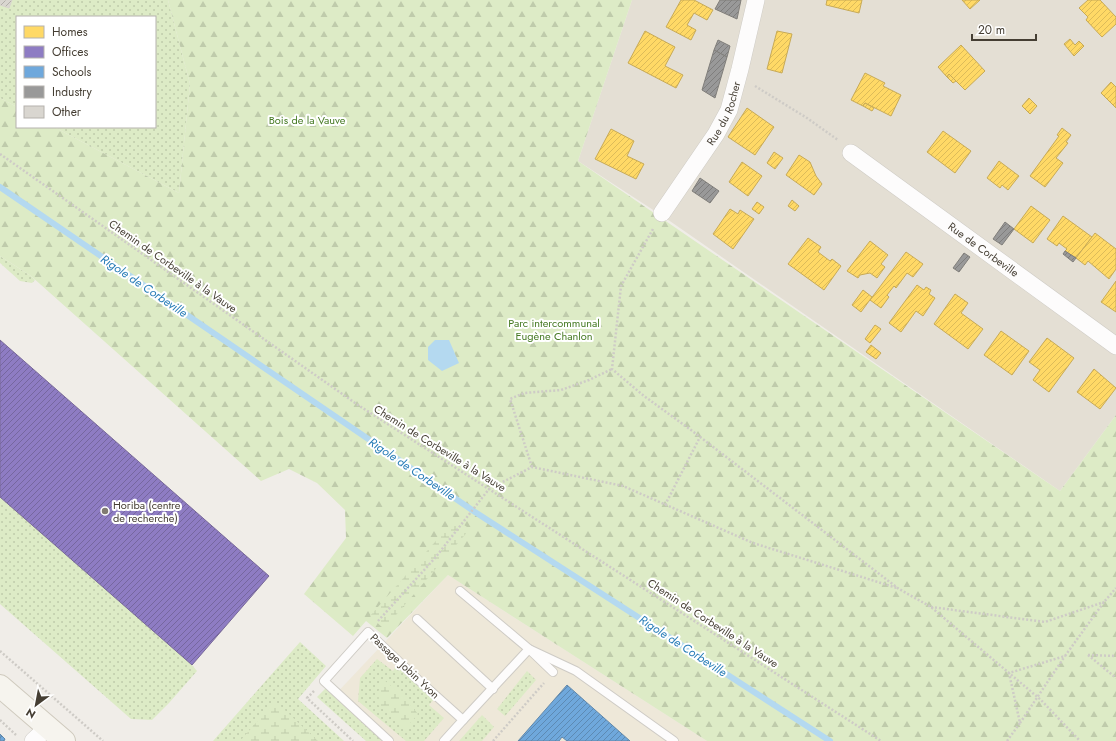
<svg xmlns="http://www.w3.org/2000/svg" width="1116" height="741" font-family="Jost,sans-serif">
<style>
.residential{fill:#e4dfd4}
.education{fill:#eee8d9}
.grass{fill:url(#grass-dots)}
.forest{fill:url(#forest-firs)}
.wetland{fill:url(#wetland-marsh)}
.water{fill:#b4d9f0}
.homes{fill:url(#homes-hatch);stroke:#c7aa57}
.offices{fill:url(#offices-hatch);stroke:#786998}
.schools{fill:url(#schools-hatch);stroke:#6288a9}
.industry{fill:url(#industry-hatch);stroke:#807e7a}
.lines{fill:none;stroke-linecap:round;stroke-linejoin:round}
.stream{stroke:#b4d9f0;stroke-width:6}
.building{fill:url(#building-hatch);stroke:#d8d4cd}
.lane-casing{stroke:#cecbc5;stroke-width:10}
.street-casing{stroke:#cecbc5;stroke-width:18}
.secondary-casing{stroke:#cfcabe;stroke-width:24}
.path{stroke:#cecbc6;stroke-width:2.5;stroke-dasharray:2 2;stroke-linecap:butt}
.lane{stroke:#fdfcfc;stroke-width:8}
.street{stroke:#fdfcfc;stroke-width:17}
.secondary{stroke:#f6f4ee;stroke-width:22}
.path-bridge{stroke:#cecbc6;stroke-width:2.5;stroke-dasharray:2 2;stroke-linecap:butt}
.poi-dot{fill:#817b72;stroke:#fff;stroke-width:1.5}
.labels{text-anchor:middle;stroke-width:4;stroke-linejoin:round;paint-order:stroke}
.street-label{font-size:11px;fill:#453e33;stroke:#fff}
.park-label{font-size:11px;fill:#467a24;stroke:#fff}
.poi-label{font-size:11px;fill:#453e33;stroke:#fff;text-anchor:start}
.water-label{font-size:12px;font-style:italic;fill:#277cb7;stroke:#fff}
</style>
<defs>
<pattern id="grass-dots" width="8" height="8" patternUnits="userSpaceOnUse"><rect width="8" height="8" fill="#ddebc6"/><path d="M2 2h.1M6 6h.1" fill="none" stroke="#bfcbab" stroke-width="1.8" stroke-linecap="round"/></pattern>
<pattern id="forest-firs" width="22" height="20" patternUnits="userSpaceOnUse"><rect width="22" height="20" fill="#ddebc6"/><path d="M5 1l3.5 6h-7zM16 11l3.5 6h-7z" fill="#bfcbab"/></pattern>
<pattern id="wetland-marsh" width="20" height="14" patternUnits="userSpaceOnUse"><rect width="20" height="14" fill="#ddebc6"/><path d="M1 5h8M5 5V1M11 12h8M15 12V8" fill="none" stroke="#bfcbab"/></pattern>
<pattern id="homes-hatch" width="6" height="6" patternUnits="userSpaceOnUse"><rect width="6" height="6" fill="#ffd966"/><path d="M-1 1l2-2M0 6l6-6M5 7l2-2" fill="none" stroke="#dcbb59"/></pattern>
<pattern id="offices-hatch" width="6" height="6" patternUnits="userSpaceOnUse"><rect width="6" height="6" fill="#8e7cc3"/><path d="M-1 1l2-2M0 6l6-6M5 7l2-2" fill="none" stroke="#76679f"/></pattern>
<pattern id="schools-hatch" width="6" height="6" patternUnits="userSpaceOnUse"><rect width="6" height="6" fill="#6fa8dc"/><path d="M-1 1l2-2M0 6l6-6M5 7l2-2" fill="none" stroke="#5d8ab3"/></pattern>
<pattern id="industry-hatch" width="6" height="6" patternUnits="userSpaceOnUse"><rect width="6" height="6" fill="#999"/><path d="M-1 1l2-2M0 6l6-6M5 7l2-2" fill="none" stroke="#7f7e7d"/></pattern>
<pattern id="building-hatch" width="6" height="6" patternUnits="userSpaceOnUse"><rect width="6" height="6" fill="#d9d6d0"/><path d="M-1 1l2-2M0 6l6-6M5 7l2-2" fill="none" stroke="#b2afa9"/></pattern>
</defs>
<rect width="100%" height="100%" fill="#f0ede8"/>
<!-- residential -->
<path class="residential" d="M632 0H1116V415L1060 491 664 217 578 161Z"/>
<!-- education -->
<path class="education" d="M448 575 707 741H374L331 699Z"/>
<!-- grass -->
<g class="grass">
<path d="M12 0H168L190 84 179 193 54 127H155V17H17V107L0 98V5Z"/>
<path d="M0 256 31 276 35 280 32 283 20 281 0 263Z"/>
<path d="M0 496 192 665 197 671 169 703 152 720 131 719 0 604Z"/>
<path d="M300 642 326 666 298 699 344 741H213Z"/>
<path d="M377 659 393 671 396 666 434 699 429 705 444 718 424 741H406L358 701 360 678Z"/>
<path d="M527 671 536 680 505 716 497 709Z"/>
<path d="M326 688 382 738 380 741H366L317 697Z"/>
<path d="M482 715 494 727 482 741H459Z"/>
</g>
<!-- forest -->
<path class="forest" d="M168 0H632L578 161 1060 491 1116 415V741H707L448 575 387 638 366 621 353 636 304 594 346 538 345 510 317 483 289 469 261 481 31 276 0 256V98L17 107V127H54L179 193 190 84Z"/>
<!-- wetland -->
<g class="wetland">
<path d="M455 519 470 529 384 629 370 616Z"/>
<path d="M383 679 404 697 418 714 406 728 377 704V695Z"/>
<path d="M275 701 318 741H240Z"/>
</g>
<!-- water -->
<path class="water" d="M435 340H449L459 363 442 371 428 360V347Z"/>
<!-- homes -->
<g class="homes">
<path d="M681 0H694L713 10 707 20 694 13 687 25 696 30 691 40 666 27Z"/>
<path d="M827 0H862L859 13 826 5Z"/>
<path d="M962 0H980L970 9Z"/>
<path d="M1088 0H1100L1116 17V24L1102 37 1086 20 1088 17 1079 8Z"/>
<path d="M645 31 675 47 665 66 683 75 676 88 628 63Z"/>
<path d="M777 31 792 34 782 73 767 69Z"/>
<path d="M1070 39 1075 45 1079 41 1084 46 1074 56 1064 44Z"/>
<path d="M961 45 985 71 965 90 949 74 947 77 938 67Z"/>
<path d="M865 73 885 83 883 86 901 95 891 116 865 103 863 106 851 100Z"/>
<path d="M949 74 956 81 953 83 947 77Z"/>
<path d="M1111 82 1116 87V108L1101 93Z"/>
<path d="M1029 98 1037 106 1030 114 1022 106Z"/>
<path d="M865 103 874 108 872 111 863 106Z"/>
<path d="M747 108 774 127 755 155 728 137Z"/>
<path d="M1062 128 1071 135 1066 142 1068 143 1056 158 1063 163 1045 187 1030 176 1059 136 1057 135Z"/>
<path d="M611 129 634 141 627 156 644 164 636 179 595 159Z"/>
<path d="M943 131 971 151 955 173 927 152Z"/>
<path d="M774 152 783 158 775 169 767 163Z"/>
<path d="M799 155 810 162 816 176 822 184 814 195 786 175Z"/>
<path d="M999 161 1019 176 1008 190 1002 185 1000 188 987 178Z"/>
<path d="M742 162 762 176 748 196 729 182Z"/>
<path d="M792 200 799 206 795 211 788 206Z"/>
<path d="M757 202 764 207 759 214 752 209Z"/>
<path d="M1031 206 1050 220 1033 243 1014 229Z"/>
<path d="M730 209 738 214 740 210 754 219 733 249 713 234Z"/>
<path d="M1063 216 1092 237 1076 258 1065 251 1067 249 1059 243 1057 246 1047 239Z"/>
<path d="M1095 233 1116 249V269L1109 279 1088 261 1085 265 1076 258Z"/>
<path d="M808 238 821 247 818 252 830 261 832 259 841 266 824 290 788 264Z"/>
<path d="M870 241 888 255 881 264 885 267 877 278 870 273 860 275 858 278 847 271Z"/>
<path d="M906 252 923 264 913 277 907 273 896 288 894 286 887 295 889 297 881 308 870 300Z"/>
<path d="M1116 281V312L1101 302Z"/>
<path d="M917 285 924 290 926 287 931 290 929 294 935 298 923 316 916 311 901 332 889 323Z"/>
<path d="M863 290 872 297 861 312 852 305Z"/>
<path d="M955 294 968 303 961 313 983 329 968 349 934 324Z"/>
<path d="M875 325 881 329 870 343 865 339Z"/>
<path d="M1001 331 1029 351 1012 375 984 355Z"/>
<path d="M1047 338 1074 358 1049 392 1033 380 1040 370 1029 362Z"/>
<path d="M871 345 881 353 876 359 866 352Z"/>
<path d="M1094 369 1116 388 1100 409 1077 392Z"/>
</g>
<!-- offices -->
<path class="offices" d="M0 340 269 576 192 665 0 497Z"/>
<!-- schools -->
<g class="schools">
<path d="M567 685 630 741H567L562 737 559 741H518Z"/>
<path d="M0 734 5 739 4 741H0Z"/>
</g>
<!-- industry -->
<g class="industry">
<path d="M720 0H741L737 19 715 9Z"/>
<path d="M718 40 730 46 727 57 714 50Z"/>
<path d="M714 50 727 57 715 98 702 90Z"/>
<path d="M700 178 719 191 710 203 692 191Z"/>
<path d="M1005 222 1014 229 1002 245 993 239Z"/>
<path d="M1065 251 1076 258 1073 262 1063 254Z"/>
<path d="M964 253 970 257 959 272 953 268Z"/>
</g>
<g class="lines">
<!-- stream -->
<path class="stream" d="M0 187 475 512 830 741"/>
</g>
<!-- building -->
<path class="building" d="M0 0H12L9 8 0 5Z"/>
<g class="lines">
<defs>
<g id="lane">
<path d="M460 591 529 649 553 672"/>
<path d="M417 619 493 689"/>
<path d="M463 720 529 649 576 671 674 741"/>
<path d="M389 741 324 681 368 632 415 677 463 720 444 741"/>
</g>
<g id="street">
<path id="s1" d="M851 153 1116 346"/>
<path id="s2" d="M662 213 716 134 729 110 740 69 756 0"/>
<path d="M33 741 48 727"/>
</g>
<path id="secondary" d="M0 686 64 741"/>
</defs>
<!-- lane casing -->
<use href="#lane" class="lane-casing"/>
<!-- street casing -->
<use href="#street" class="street-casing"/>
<!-- secondary casing -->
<use href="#secondary" class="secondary-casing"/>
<!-- path -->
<g class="path">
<path d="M755 86 807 118 838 140"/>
<path d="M0 154 358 405 881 741"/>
<path d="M653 229 621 286 612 369 644 396 691 430 899 589 931 607 1041 700 1080 741"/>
<path d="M532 467 510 399 524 393 561 390 589 380 612 369"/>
<path d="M665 505 700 437"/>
<path d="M931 607 1045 622 1104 602"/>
<path d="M378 621 435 558 489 489 532 467 623 486 753 543 897 588"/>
<path d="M0 651 103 741"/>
<path d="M1088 655 1116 678"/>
<path d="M1088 655 1116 656"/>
<path d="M314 691 307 698 353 741"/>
<path d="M0 720 16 735"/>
<path d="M493 741 544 683"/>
<path d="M1007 741 1020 723 1009 673 1065 656 1104 602 1116 588"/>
</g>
<!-- lane -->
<use href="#lane" class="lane"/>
<!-- street -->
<use href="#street" class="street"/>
<!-- secondary -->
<use href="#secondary" class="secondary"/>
<!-- path-bridge -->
<path class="path-bridge" d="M1020 723 1065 656"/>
</g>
<!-- markers -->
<circle class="poi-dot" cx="105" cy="511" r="4"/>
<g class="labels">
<!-- street labels -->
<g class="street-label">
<text dy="4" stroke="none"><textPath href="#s2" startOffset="118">Rue du Rocher</textPath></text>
<text dy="4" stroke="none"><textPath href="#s1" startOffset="164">Rue de Corbeville</textPath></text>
<text transform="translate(173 266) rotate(35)" y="4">Chemin de Corbeville à la Vauve</text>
<text transform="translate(440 448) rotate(32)" y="4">Chemin de Corbeville à la Vauve</text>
<text transform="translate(713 623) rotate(33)" y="4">Chemin de Corbeville à la Vauve</text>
<text transform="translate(405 666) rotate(43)" y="4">Passage Jobin Yvon</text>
</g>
<!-- park labels -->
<g class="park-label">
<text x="307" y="124">Bois de la Vauve</text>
<text x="554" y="327">Parc intercommunal<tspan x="554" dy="13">Eugène Chanlon</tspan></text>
</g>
<!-- poi labels -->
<g class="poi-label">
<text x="113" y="509">Horiba (centre<tspan x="113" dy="13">de recherche)</tspan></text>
</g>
<!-- water labels -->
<g class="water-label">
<text transform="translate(144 286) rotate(34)" y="4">Rigole de Corbeville</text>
<text transform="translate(412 469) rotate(34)" y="4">Rigole de Corbeville</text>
<text transform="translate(683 646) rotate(33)" y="4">Rigole de Corbeville</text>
</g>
</g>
<!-- legend -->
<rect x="16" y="16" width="140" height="112" fill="#ffffff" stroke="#b5b2ad"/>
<rect x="24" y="26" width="20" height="12" fill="#ffd966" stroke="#b5b2ad"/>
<text x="52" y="36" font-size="12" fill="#453e33">Homes</text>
<rect x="24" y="46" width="20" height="12" fill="#8e7cc3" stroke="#b5b2ad"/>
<text x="52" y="56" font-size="12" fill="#453e33">Offices</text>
<rect x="24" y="66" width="20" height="12" fill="#6fa8dc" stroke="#b5b2ad"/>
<text x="52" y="76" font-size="12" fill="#453e33">Schools</text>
<rect x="24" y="86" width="20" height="12" fill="#999999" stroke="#b5b2ad"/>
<text x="52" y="96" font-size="12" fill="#453e33">Industry</text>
<rect x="24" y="106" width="20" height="12" fill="#d9d6d0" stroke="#b5b2ad"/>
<text x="52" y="116" font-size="12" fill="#453e33">Other</text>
<!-- north arrow -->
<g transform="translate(36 705) rotate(212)" stroke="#ffffff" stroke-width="3" paint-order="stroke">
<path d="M0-3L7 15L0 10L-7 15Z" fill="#453e33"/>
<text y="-6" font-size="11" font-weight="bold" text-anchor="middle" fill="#453e33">N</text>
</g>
<!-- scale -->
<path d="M972 34v6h64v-6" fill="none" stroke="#453e33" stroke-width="2"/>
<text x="978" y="34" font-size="12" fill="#453e33" stroke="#ffffff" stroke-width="3" paint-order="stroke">20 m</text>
</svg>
